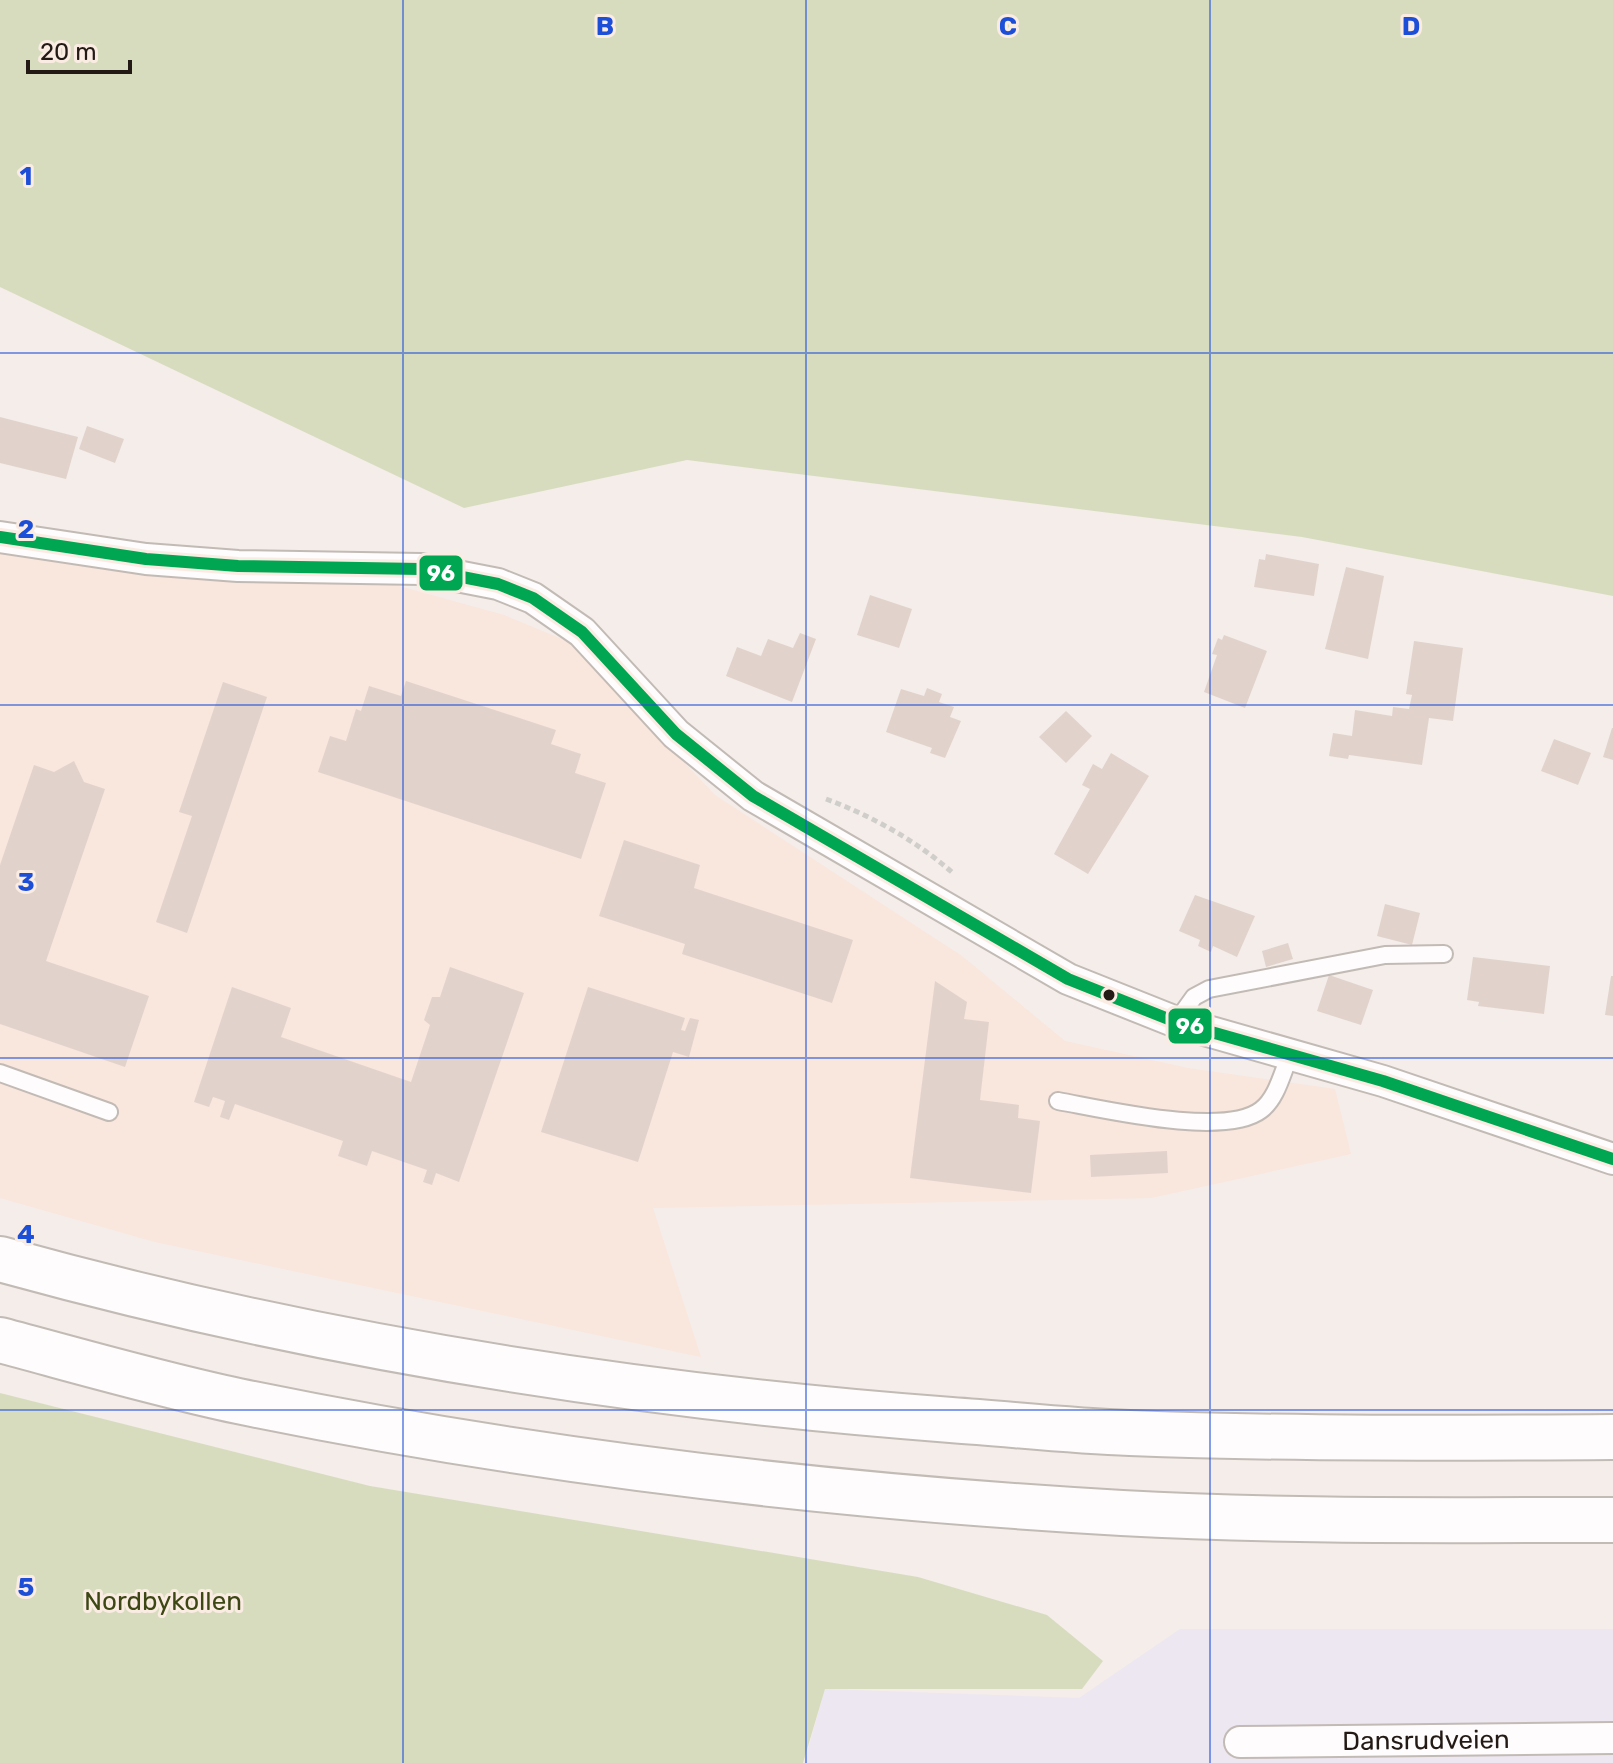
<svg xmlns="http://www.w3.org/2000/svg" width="1613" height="1763" font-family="Rubik,sans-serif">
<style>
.built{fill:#f9e6dd}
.industrial{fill:#ede7f1}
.green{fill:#d8dcbf}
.building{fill:#e1d3cc}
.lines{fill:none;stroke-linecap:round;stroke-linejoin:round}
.service-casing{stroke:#c2bab5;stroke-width:20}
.minor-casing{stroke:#c2bab5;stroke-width:34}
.motorway-casing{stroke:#c2bab5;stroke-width:48}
.path{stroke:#d0cecb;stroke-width:5;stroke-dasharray:6 4;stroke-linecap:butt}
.service{stroke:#fefcfc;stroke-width:16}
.minor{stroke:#fefcfc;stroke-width:30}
.motorway{stroke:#fefcfc;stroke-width:44}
.bus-1-casing{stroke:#fbece3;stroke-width:18}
.bus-1{stroke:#00a651;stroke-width:12}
.grid{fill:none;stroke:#1d4ed8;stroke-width:2;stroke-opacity:0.55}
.bus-dot{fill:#231a15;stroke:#fbece3;stroke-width:3}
.labels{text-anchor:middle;stroke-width:6;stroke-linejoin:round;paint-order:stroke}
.park-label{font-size:26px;fill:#3c4714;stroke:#fbece3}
.street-label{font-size:26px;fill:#231a15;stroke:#fbece3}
.grid-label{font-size:26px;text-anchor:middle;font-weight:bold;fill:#1d4ed8;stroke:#fbece3;stroke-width:6;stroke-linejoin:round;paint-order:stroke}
.line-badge{stroke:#fbece3;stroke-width:3}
.badge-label{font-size:22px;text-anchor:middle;font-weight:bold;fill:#fff}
</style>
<rect width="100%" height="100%" fill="#f5ede9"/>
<!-- built -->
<path class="built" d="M0 550 388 583 504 615 569 642 715 795 962 956 1065 1041 1188 1068 1335 1089 1351 1154 1151 1198 653 1208 701 1357 155 1242 0 1198Z"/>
<!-- industrial -->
<path class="industrial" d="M1180 1629H1613V1763H804L825 1689 1079 1698Z"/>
<!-- green -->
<g class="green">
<path d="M0 0H1613V596L1302 537 687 460 464 508 0 287Z"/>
<path d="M0 1393 370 1486 918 1577 1047 1615 1103 1661 1082 1689H825L803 1763H0Z"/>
</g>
<!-- building -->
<g class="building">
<path d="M0 417 78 437 66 479 0 463Z"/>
<path d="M87 426 124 439 115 463 79 449Z"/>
<path d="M1266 554 1319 564 1314 596 1254 587 1259 559 1265 560Z"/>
<path d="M1346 567 1384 576 1368 659 1325 649Z"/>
<path d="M870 595 912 609 899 648 857 635Z"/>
<path d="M800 633 816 639 792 702 726 676 737 647 761 656 768 639 793 648Z"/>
<path d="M1224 635 1267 651 1245 708 1204 692 1217 655 1212 654 1218 638 1222 640Z"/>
<path d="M1414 641 1463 648 1453 721 1429 718 1422 765 1349 755 1348 759 1329 756 1333 733 1352 736 1355 710 1392 716 1393 707 1409 709 1412 695 1406 694Z"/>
<path d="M406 681 556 730 551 744 581 754 575 773 606 783 581 859 318 772 330 736 346 741 356 709 361 711 369 686 401 696Z"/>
<path d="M223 682 267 697 187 933 156 922 192 816 179 812Z"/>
<path d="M927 688 942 694 939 702 954 707 950 717 961 721 945 758 930 753 932 748 886 732 901 689 924 696Z"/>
<path d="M1066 711 1092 736 1066 763 1039 737Z"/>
<path d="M1612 728H1613V760L1603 757Z"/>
<path d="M1554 739 1591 753 1578 785 1541 771Z"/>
<path d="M1111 753 1149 776 1088 874 1054 854 1090 789 1082 785 1093 764 1102 769Z"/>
<path d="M74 761 84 782 105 789 46 961 149 996 125 1067 0 1024V865L34 765 54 772Z"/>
<path d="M624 840 700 865 694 888 853 940 832 1003 682 954 685 944 599 916Z"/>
<path d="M1195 895 1255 916 1237 957 1213 946 1211 952 1198 946 1200 940 1179 931Z"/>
<path d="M1385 904 1420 913 1412 945 1377 936Z"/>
<path d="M1288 943 1293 959 1266 967 1262 951Z"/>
<path d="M1473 957 1550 966 1544 1014 1478 1006 1479 1002 1467 1000Z"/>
<path d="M450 967 524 993 459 1182 436 1173 432 1185 423 1182 427 1170 372 1151 367 1166 338 1156 343 1141 235 1104 229 1120 220 1117 225 1101 213 1097 209 1107 194 1102 232 987 291 1008 281 1037 411 1082 430 1025 424 1020 432 997H440Z"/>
<path d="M1329 975 1373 990 1361 1025 1317 1011Z"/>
<path d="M1611 976H1613V1016L1605 1015Z"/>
<path d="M935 981 967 1002 964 1019 989 1022 980 1100 1019 1105 1018 1118 1040 1121 1031 1193 910 1178Z"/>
<path d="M588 987 685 1018 681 1030 685 1031 690 1018 699 1020 689 1057 673 1052 638 1162 541 1132Z"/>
<path d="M1167 1151 1168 1173 1091 1177 1090 1155Z"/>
</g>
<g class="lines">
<defs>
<g id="service">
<path d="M1176 1022 1194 997 1209 989 1385 955 1444 954"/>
<path d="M0 1073 109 1112"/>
<path d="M1058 1101C1103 1109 1225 1138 1261 1110 1277 1098 1282 1073 1290 1055"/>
</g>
<g id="minor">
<path d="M0 537 146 559 238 566 421 569 498 584 533 598 582 632 676 734 753 796 1068 979 1176 1022 1383 1081 1613 1159"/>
<path id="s1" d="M1240 1742 1613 1738"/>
</g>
<g id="motorway">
<path d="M0 1259C310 1345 630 1396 951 1420 1010 1424 1070 1431 1130 1433 1291 1439 1452 1438 1613 1437"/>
<path d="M0 1340C79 1361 158 1384 238 1401 528 1461 826 1496 1122 1513 1285 1522 1450 1520 1613 1520"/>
</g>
</defs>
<!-- service casing -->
<use href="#service" class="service-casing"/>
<!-- minor casing -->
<use href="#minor" class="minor-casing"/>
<!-- motorway casing -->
<use href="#motorway" class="motorway-casing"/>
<!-- path -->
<path class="path" d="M826 799C872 816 917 841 954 874"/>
<!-- service -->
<use href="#service" class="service"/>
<!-- minor -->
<use href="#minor" class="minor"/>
<!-- motorway -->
<use href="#motorway" class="motorway"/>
<defs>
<path id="bus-1" d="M0 537 146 559 238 566 421 569 498 584 533 598 582 632 676 734 753 796 1068 979 1176 1022 1383 1081 1613 1159"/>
</defs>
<!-- bus-1 casing -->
<use href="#bus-1" class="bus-1-casing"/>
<!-- bus-1 -->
<use href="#bus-1" class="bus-1"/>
</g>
<!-- grid -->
<path class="grid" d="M403 0V1763M806 0V1763M1210 0V1763M0 353H1613M0 705H1613M0 1058H1613M0 1410H1613"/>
<!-- markers -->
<circle class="bus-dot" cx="1109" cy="995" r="7"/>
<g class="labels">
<!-- park labels -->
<g class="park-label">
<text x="163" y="1610">Nordbykollen</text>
</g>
<!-- street labels -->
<g class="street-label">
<text dy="9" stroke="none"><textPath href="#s1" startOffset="186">Dansrudveien</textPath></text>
</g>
</g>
<g class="grid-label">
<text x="605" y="35">B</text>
<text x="1008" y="35">C</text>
<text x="1411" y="35">D</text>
<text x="26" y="185">1</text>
<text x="26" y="538">2</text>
<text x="26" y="891">3</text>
<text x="26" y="1243">4</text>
<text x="26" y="1596">5</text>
</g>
<g class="line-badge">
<rect x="418" y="554" width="46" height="38" rx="8" fill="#00a651"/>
<rect x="1167" y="1007" width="46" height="38" rx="8" fill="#00a651"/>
</g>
<g class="badge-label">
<text x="441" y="581">96</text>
<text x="1190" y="1034">96</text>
</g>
<!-- scale -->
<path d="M28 60v12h102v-12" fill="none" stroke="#231a15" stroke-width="4"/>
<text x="40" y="60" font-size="24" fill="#231a15" stroke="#fbece3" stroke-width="6" paint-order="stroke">20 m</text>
</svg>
